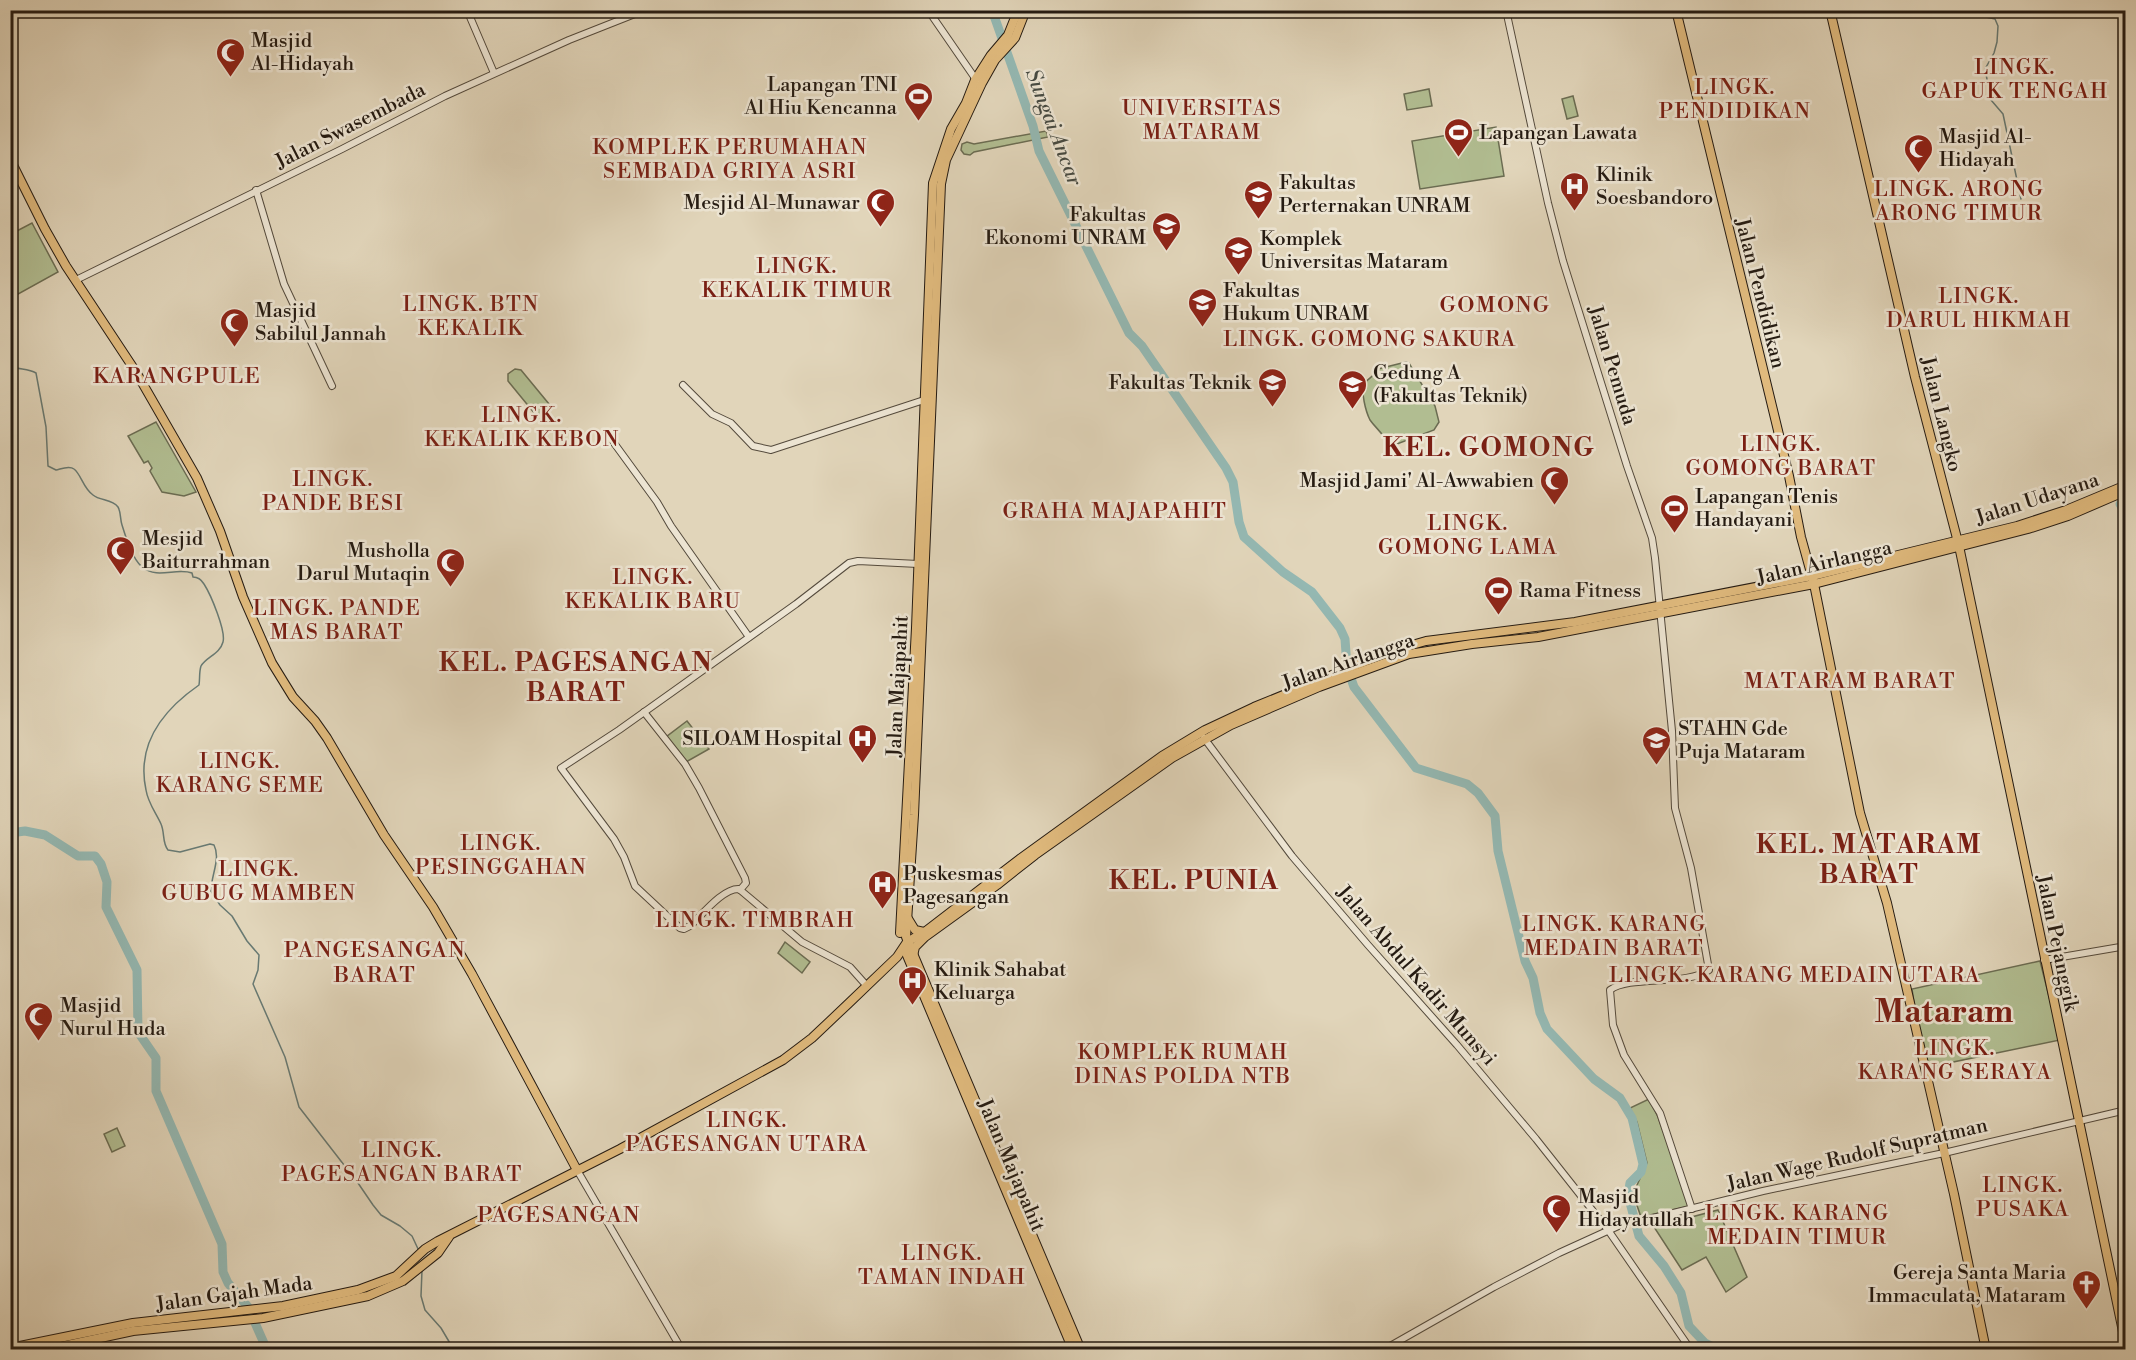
<svg xmlns="http://www.w3.org/2000/svg" width="2136" height="1360" font-family="'Libre Bodoni',serif">
<style>
.green{fill:#b1bd91;stroke:#6b6c52;stroke-width:1.5}
.lines{fill:none;stroke-linecap:round;stroke-linejoin:round}
.stream{stroke:#687972;stroke-width:1.5}
.river{stroke:#94b8b2;stroke-width:9}
.minor-casing{stroke:#544a3c;stroke-width:8}
.major-casing{stroke:#251b12;stroke-width:10}
.minor{stroke:#ece4d2;stroke-width:6}
.major{stroke:#e0ba7d;stroke-width:8}
.labels{text-anchor:middle;stroke-width:5;stroke-linejoin:round;paint-order:stroke}
.poi-label{font-size:20px;fill:#251b12;stroke:#ece4d2;text-anchor:start}
.street-label{font-size:20px;fill:#251b12;stroke:#ece4d2}
.neighbourhood-label{font-size:21px;letter-spacing:1.5px;fill:#7a1f14;stroke:#ece4d2}
.water-label{font-size:21px;font-style:italic;fill:#464a42;stroke:#ece4d2}
.quarter-label{font-size:22px;letter-spacing:1.5px;fill:#7a1f14;stroke:#ece4d2}
.district-label{font-size:26px;font-weight:bold;letter-spacing:1.5px;fill:#7a1f14;stroke:#ece4d2}
.town-label{font-size:32px;font-weight:bold;fill:#7a1f14;stroke:#ece4d2}
</style>
<rect width="100%" height="100%" fill="#e1d5ba"/>
<filter id="stains"><feTurbulence type="fractalNoise" baseFrequency=".00333" numOctaves="4"/><feColorMatrix values="0 0 0 0 .2 0 0 0 0 .09 0 0 0 0 .02 0 0 0 .5 -.17"/></filter>
<radialGradient id="worn" r=".72"><stop offset=".6" stop-color="#630" stop-opacity="0"/><stop offset="1" stop-color="#630" stop-opacity=".3"/></radialGradient>
<!-- green -->
<g class="green">
<path d="M1429 89 1432 106 1407 110 1404 94Z"/>
<path d="M1573 96 1578 116 1567 119 1562 99Z"/>
<path d="M1496 127 1504 176 1420 189 1412 141Z"/>
<path d="M1046 131 1048 137 974 152 970 155 964 154 961 150 962 144 967 142 974 144Z"/>
<path d="M32 223 58 272 11 298V234Z"/>
<path d="M1406 362 1409 363 1435 406 1439 422 1434 430 1389 447C1385 434 1377 430 1370 420 1366 412 1360 391 1365 383 1369 377 1375 376 1378 369Z"/>
<path d="M515 369 521 370 549 404 548 407 540 414H535L508 381V374Z"/>
<path d="M156 422 196 492 184 496 162 492 150 471 152 468 148 461 144 463 128 436Z"/>
<path d="M687 721 709 749 686 762 666 737Z"/>
<path d="M785 942 810 962 802 973 778 953Z"/>
<path d="M2040 961 2060 1040 1924 1068 1912 989Z"/>
<path d="M1649 1099 1658 1117 1690 1206 1641 1217 1633 1194 1647 1163 1637 1122 1630 1108Z"/>
<path d="M117 1128 125 1146 112 1152 104 1134Z"/>
<path d="M1718 1210 1747 1277 1726 1292 1706 1257 1682 1270 1654 1227Z"/>
</g>
<g class="lines">
<!-- stream -->
<g class="stream">
<path d="M1978 10 1986 17 1995 19 1998 26 1997 42 1994 53 1985 69 1991 100 2003 114 2021 199"/>
<path d="M10 366C19 370 28 368 36 373L46 427 48 466 56 470C61 469 69 465 74 469 81 474 83 488 93 495 100 501 112 499 118 507 121 512 120 519 122 525 126 538 132 558 142 567 158 580 176 567 192 573L193 577C198 577 201 579 204 584 211 595 226 631 223 642 220 654 206 657 201 666 199 672 200 679 199 685 163 710 136 744 146 790 148 803 156 813 161 824 165 833 162 843 168 850L180 852 210 844 214 845C221 859 211 875 211 891L220 905 232 916 247 941 259 955 258 970 253 984 285 1057 299 1107 358 1183 373 1205 381 1215 400 1226 412 1236 419 1251"/>
<path d="M422 1270 421 1296 425 1310 441 1328 454 1350"/>
</g>
<!-- river -->
<g class="river">
<path d="M992 10 1033 126 1039 151 1129 333 1142 346 1226 468 1233 482 1239 522 1244 537 1283 572 1312 592 1340 628 1345 639 1347 667 1354 687 1416 768 1467 784 1478 793 1495 816 1498 851 1525 961 1533 978 1540 1013 1547 1029 1594 1079 1620 1098 1632 1118 1643 1164 1641 1172 1630 1183 1628 1195 1639 1236 1664 1266 1681 1293 1689 1326 1705 1343 1719 1350"/>
<path d="M2120 504 2126 514"/>
<path d="M10 833 25 831 45 835 78 856H95L101 864 107 882 106 907 137 970 138 1032 156 1058V1091L222 1244 223 1272 228 1283 248 1307 267 1350"/>
</g>
<defs>
<g id="minor">
<path d="M467 10 494 73"/>
<path d="M928 10 977 81"/>
<path d="M1506 10 1548 203 1563 261 1627 466 1652 538 1655 558 1672 731 1675 808 1691 868 1709 970C1687 986 1629 975 1610 990L1613 1025 1624 1055 1660 1113 1692 1209"/>
<path d="M256 190 284 284 332 386"/>
<path d="M76 280 342 149 445 96 569 40 645 10"/>
<path d="M683 385 712 414 731 423 753 446 771 450 924 400"/>
<path d="M614 443 657 502 671 526 749 637"/>
<path d="M644 712 685 764 699 788 745 878 746 883 740 890"/>
<path d="M1204 738 1292 856 1368 945 1457 1045 1536 1139 1608 1230 1691 1350"/>
<path d="M2044 960 2126 946"/>
<path d="M866 985 850 967 802 942 739 889C723 888 702 915 690 926L684 929 680 928 635 886 624 857 614 839 561 768 619 730 796 604 849 563 858 561 918 564"/>
<path d="M577 1170 682 1350"/>
<path d="M1383 1350 1494 1287 1559 1253 1627 1222 1649 1219 1763 1191 1944 1153 2126 1110"/>
</g>
<g id="major">
<path d="M1026 10 1015 38 995 60 982 83 946 160 941 184 914 815 906 937 1081 1350"/>
<path d="M1676 10 1789 476 1801 537 1814 584 1860 813 1887 903 1954 1194 1986 1350"/>
<path d="M1830 10 1915 377 1959 546 2126 1346"/>
<path d="M10 159 45 229 66 266 136 372 197 478 220 531 243 597 272 663 293 697 315 721 327 738 384 835 433 907 472 974 577 1170"/>
<path d="M907 917 915 930 924 932"/>
<path d="M900 933 916 628 933 183 951 129 966 103 975 80 991 55 1008 35 1018 10"/>
<path d="M906 953 1073 1350"/>
<path d="M913 956 915 947 925 937 997 885 1035 855 1172 758 1231 725 1319 687 1409 654 1472 644 1538 637 1814 584 2028 529 2068 516 2126 491"/>
<path d="M10 1348 133 1323 283 1306 358 1290 396 1276 425 1249 438 1241 620 1149 783 1060 812 1038 849 1003 897 957 907 942 926 931 1021 858 1162 756 1205 730 1254 707 1391 651 1426 641 1575 622 1812 576 2017 526 2066 510 2126 485"/>
<path d="M44 1350 133 1331 263 1318 368 1296 403 1281 438 1253 449 1237"/>
</g>
</defs>
<!-- minor casing -->
<use href="#minor" class="minor-casing"/>
<!-- major casing -->
<use href="#major" class="major-casing"/>
<!-- minor -->
<use href="#minor" class="minor"/>
<!-- major -->
<use href="#major" class="major"/>
</g>
<!-- icons -->
<defs>
<symbol id="mosque-pin" viewBox="-11 -11 22 30"><path d="M0 17L-7.5 6A9.5 9.5 0 1 1 7.5 6Z" fill="#8f2418" stroke="#ece4d2"/><path d="M3.5-4.9A6 6 0 1 0 3.5 4.9A5 5 0 1 1 3.5-4.9Z" fill="#fff"/></symbol>
<symbol id="stadium-pin" viewBox="-11 -11 22 30"><path d="M0 17L-7.5 6A9.5 9.5 0 1 1 7.5 6Z" fill="#8f2418" stroke="#ece4d2"/><path d="M0-5a6.5 5 0 1 0 0 10a6.5 5 0 1 0 0-10ZM-3.5-1.8h7v3.6h-7Z" fill="#fff"/></symbol>
<symbol id="hospital-pin" viewBox="-11 -11 22 30"><path d="M0 17L-7.5 6A9.5 9.5 0 1 1 7.5 6Z" fill="#8f2418" stroke="#ece4d2"/><path d="M-5-5h3v3.5h4V-5h3V5h-3V1.5h-4V5h-3Z" fill="#fff"/></symbol>
<symbol id="university-pin" viewBox="-11 -11 22 30"><path d="M0 17L-7.5 6A9.5 9.5 0 1 1 7.5 6Z" fill="#8f2418" stroke="#ece4d2"/><path d="M0-5L7-2L0 1L-7-2ZM-4 1L0 2.5L4 1V4Q0 6-4 4Z" fill="#fff"/></symbol>
<symbol id="church-pin" viewBox="-11 -11 22 30"><path d="M0 17L-7.5 6A9.5 9.5 0 1 1 7.5 6Z" fill="#8f2418" stroke="#ece4d2"/><path d="M-1.2-6h2.4v3.5h3.3v2.4h-3.3V6h-2.4V-.1h-3.3v-2.4h3.3Z" fill="#fff"/></symbol>
</defs>
<g fill-rule="evenodd">
<use href="#mosque-pin" x="214" y="36" width="33" height="45"/>
<use href="#stadium-pin" x="902" y="80" width="33" height="45"/>
<use href="#stadium-pin" x="1442" y="116" width="33" height="45"/>
<use href="#mosque-pin" x="1902" y="132" width="33" height="45"/>
<use href="#hospital-pin" x="1558" y="170" width="33" height="45"/>
<use href="#university-pin" x="1242" y="178" width="33" height="45"/>
<use href="#mosque-pin" x="864" y="186" width="33" height="45"/>
<use href="#university-pin" x="1150" y="210" width="33" height="45"/>
<use href="#university-pin" x="1222" y="234" width="33" height="45"/>
<use href="#university-pin" x="1186" y="286" width="33" height="45"/>
<use href="#mosque-pin" x="218" y="306" width="33" height="45"/>
<use href="#university-pin" x="1256" y="366" width="33" height="45"/>
<use href="#university-pin" x="1336" y="368" width="33" height="45"/>
<use href="#mosque-pin" x="1538" y="464" width="33" height="45"/>
<use href="#stadium-pin" x="1658" y="492" width="33" height="45"/>
<use href="#mosque-pin" x="104" y="534" width="33" height="45"/>
<use href="#mosque-pin" x="434" y="546" width="33" height="45"/>
<use href="#stadium-pin" x="1482" y="574" width="33" height="45"/>
<use href="#hospital-pin" x="846" y="722" width="33" height="45"/>
<use href="#university-pin" x="1640" y="724" width="33" height="45"/>
<use href="#hospital-pin" x="866" y="868" width="33" height="45"/>
<use href="#hospital-pin" x="896" y="964" width="33" height="45"/>
<use href="#mosque-pin" x="22" y="1000" width="33" height="45"/>
<use href="#mosque-pin" x="1540" y="1192" width="33" height="45"/>
<use href="#church-pin" x="2070" y="1268" width="33" height="45"/>
</g>
<g class="labels">
<!-- poi labels -->
<g class="poi-label">
<text x="251" y="47">Masjid<tspan x="251" dy="23">Al-Hidayah</tspan></text>
<text x="897" y="91" text-anchor="end">Lapangan TNI<tspan x="897" dy="23">Al Hiu Kencanna</tspan></text>
<text x="1479" y="139">Lapangan Lawata</text>
<text x="1939" y="143">Masjid Al-<tspan x="1939" dy="23">Hidayah</tspan></text>
<text x="1596" y="181">Klinik<tspan x="1596" dy="23">Soesbandoro</tspan></text>
<text x="1279" y="189">Fakultas<tspan x="1279" dy="23">Perternakan UNRAM</tspan></text>
<text x="860" y="209" text-anchor="end">Mesjid Al-Munawar</text>
<text x="1146" y="221" text-anchor="end">Fakultas<tspan x="1146" dy="23">Ekonomi UNRAM</tspan></text>
<text x="1260" y="245">Komplek<tspan x="1260" dy="23">Universitas Mataram</tspan></text>
<text x="1223" y="297">Fakultas<tspan x="1223" dy="23">Hukum UNRAM</tspan></text>
<text x="255" y="317">Masjid<tspan x="255" dy="23">Sabilul Jannah</tspan></text>
<text x="1373" y="379">Gedung A<tspan x="1373" dy="23">(Fakultas Teknik)</tspan></text>
<text x="1251" y="389" text-anchor="end">Fakultas Teknik</text>
<text x="1534" y="487" text-anchor="end">Masjid Jami' Al-Awwabien</text>
<text x="1695" y="503">Lapangan Tenis<tspan x="1695" dy="23">Handayani</tspan></text>
<text x="142" y="545">Mesjid<tspan x="142" dy="23">Baiturrahman</tspan></text>
<text x="430" y="557" text-anchor="end">Musholla<tspan x="430" dy="23">Darul Mutaqin</tspan></text>
<text x="1519" y="597">Rama Fitness</text>
<text x="1678" y="735">STAHN Gde<tspan x="1678" dy="23">Puja Mataram</tspan></text>
<text x="842" y="745" text-anchor="end">SILOAM Hospital</text>
<text x="903" y="880">Puskesmas<tspan x="903" dy="23">Pagesangan</tspan></text>
<text x="934" y="976">Klinik Sahabat<tspan x="934" dy="23">Keluarga</tspan></text>
<text x="60" y="1012">Masjid<tspan x="60" dy="23">Nurul Huda</tspan></text>
<text x="1578" y="1203">Masjid<tspan x="1578" dy="23">Hidayatullah</tspan></text>
<text x="2066" y="1279" text-anchor="end">Gereja Santa Maria<tspan x="2066" dy="23">Immaculata, Mataram</tspan></text>
</g>
<!-- street labels -->
<g class="street-label">
<text transform="translate(350 125) rotate(-27)" y="7">Jalan Swasembada</text>
<text transform="translate(1761 293) rotate(76)" y="7">Jalan Pendidikan</text>
<text transform="translate(1613 365) rotate(73)" y="7">Jalan Pemuda</text>
<text transform="translate(1942 414) rotate(76)" y="7">Jalan Langko</text>
<text transform="translate(2037 498) rotate(-18)" y="7">Jalan Udayana</text>
<text transform="translate(1824 562) rotate(-13)" y="7">Jalan Airlangga</text>
<text transform="translate(1348 661) rotate(-19)" y="7">Jalan Airlangga</text>
<text transform="translate(897 686) rotate(-87)" y="7">Jalan Majapahit</text>
<text transform="translate(2058 943) rotate(78)" y="7">Jalan Pejanggik</text>
<text transform="translate(1417 975) rotate(49)" y="7">Jalan Abdul Kadir Munsyi</text>
<text transform="translate(1857 1154) rotate(-13)" y="7">Jalan Wage Rudolf Supratman</text>
<text transform="translate(1012 1165) rotate(67)" y="7">Jalan Majapahit</text>
<text transform="translate(234 1293) rotate(-8)" y="7">Jalan Gajah Mada</text>
</g>
<!-- neighbourhood labels -->
<g class="neighbourhood-label">
<text x="2015" y="74">LINGK.<tspan x="2015" dy="24">GAPUK TENGAH</tspan></text>
<text x="1735" y="94">LINGK.<tspan x="1735" dy="24">PENDIDIKAN</tspan></text>
<text x="1202" y="115">UNIVERSITAS<tspan x="1202" dy="24">MATARAM</tspan></text>
<text x="730" y="154">KOMPLEK PERUMAHAN<tspan x="730" dy="24">SEMBADA GRIYA ASRI</tspan></text>
<text x="1959" y="196">LINGK. ARONG<tspan x="1959" dy="24">ARONG TIMUR</tspan></text>
<text x="797" y="273">LINGK.<tspan x="797" dy="24">KEKALIK TIMUR</tspan></text>
<text x="1979" y="303">LINGK.<tspan x="1979" dy="24">DARUL HIKMAH</tspan></text>
<text x="471" y="311">LINGK. BTN<tspan x="471" dy="24">KEKALIK</tspan></text>
<text x="1370" y="346">LINGK. GOMONG SAKURA</text>
<text x="522" y="422">LINGK.<tspan x="522" dy="24">KEKALIK KEBON</tspan></text>
<text x="1781" y="451">LINGK.<tspan x="1781" dy="24">GOMONG BARAT</tspan></text>
<text x="333" y="486">LINGK.<tspan x="333" dy="24">PANDE BESI</tspan></text>
<text x="1115" y="518">GRAHA MAJAPAHIT</text>
<text x="1468" y="530">LINGK.<tspan x="1468" dy="24">GOMONG LAMA</tspan></text>
<text x="653" y="584">LINGK.<tspan x="653" dy="24">KEKALIK BARU</tspan></text>
<text x="337" y="615">LINGK. PANDE<tspan x="337" dy="24">MAS BARAT</tspan></text>
<text x="240" y="768">LINGK.<tspan x="240" dy="24">KARANG SEME</tspan></text>
<text x="501" y="850">LINGK.<tspan x="501" dy="24">PESINGGAHAN</tspan></text>
<text x="259" y="876">LINGK.<tspan x="259" dy="24">GUBUG MAMBEN</tspan></text>
<text x="755" y="927">LINGK. TIMBRAH</text>
<text x="1614" y="931">LINGK. KARANG<tspan x="1614" dy="24">MEDAIN BARAT</tspan></text>
<text x="1795" y="982">LINGK. KARANG MEDAIN UTARA</text>
<text x="1955" y="1055">LINGK.<tspan x="1955" dy="24">KARANG SERAYA</tspan></text>
<text x="1183" y="1059">KOMPLEK RUMAH<tspan x="1183" dy="24">DINAS POLDA NTB</tspan></text>
<text x="747" y="1127">LINGK.<tspan x="747" dy="24">PAGESANGAN UTARA</tspan></text>
<text x="402" y="1157">LINGK.<tspan x="402" dy="24">PAGESANGAN BARAT</tspan></text>
<text x="2023" y="1192">LINGK.<tspan x="2023" dy="24">PUSAKA</tspan></text>
<text x="1797" y="1220">LINGK. KARANG<tspan x="1797" dy="24">MEDAIN TIMUR</tspan></text>
<text x="942" y="1260">LINGK.<tspan x="942" dy="24">TAMAN INDAH</tspan></text>
</g>
<!-- water labels -->
<g class="water-label">
<text transform="translate(1054 127) rotate(69)" y="7">Sungai Ancar</text>
</g>
<!-- quarter labels -->
<g class="quarter-label">
<text x="1495" y="312">GOMONG</text>
<text x="177" y="383">KARANGPULE</text>
<text x="1850" y="688">MATARAM BARAT</text>
<text x="375" y="957">PANGESANGAN<tspan x="375" dy="25">BARAT</tspan></text>
<text x="559" y="1222">PAGESANGAN</text>
</g>
<!-- district labels -->
<g class="district-label">
<text x="1489" y="456">KEL. GOMONG</text>
<text x="576" y="671">KEL. PAGESANGAN<tspan x="576" dy="30">BARAT</tspan></text>
<text x="1869" y="853">KEL. MATARAM<tspan x="1869" dy="30">BARAT</tspan></text>
<text x="1194" y="889">KEL. PUNIA</text>
</g>
<!-- town labels -->
<g class="town-label">
<text x="1944" y="1022">Mataram</text>
</g>
</g>
<!-- margin -->
<rect width="2136" height="1360" fill="none" stroke="#e1d5ba" stroke-width="36"/>
<rect x="12" y="12" width="2112" height="1336" fill="none" stroke="#251b12" stroke-width="3"/>
<rect x="18" y="18" width="2100" height="1324" fill="none" stroke="#251b12" stroke-width="1.5"/>
<rect width="100%" height="100%" filter="url(#stains)"/>
<rect width="100%" height="100%" fill="url(#worn)"/>
</svg>
